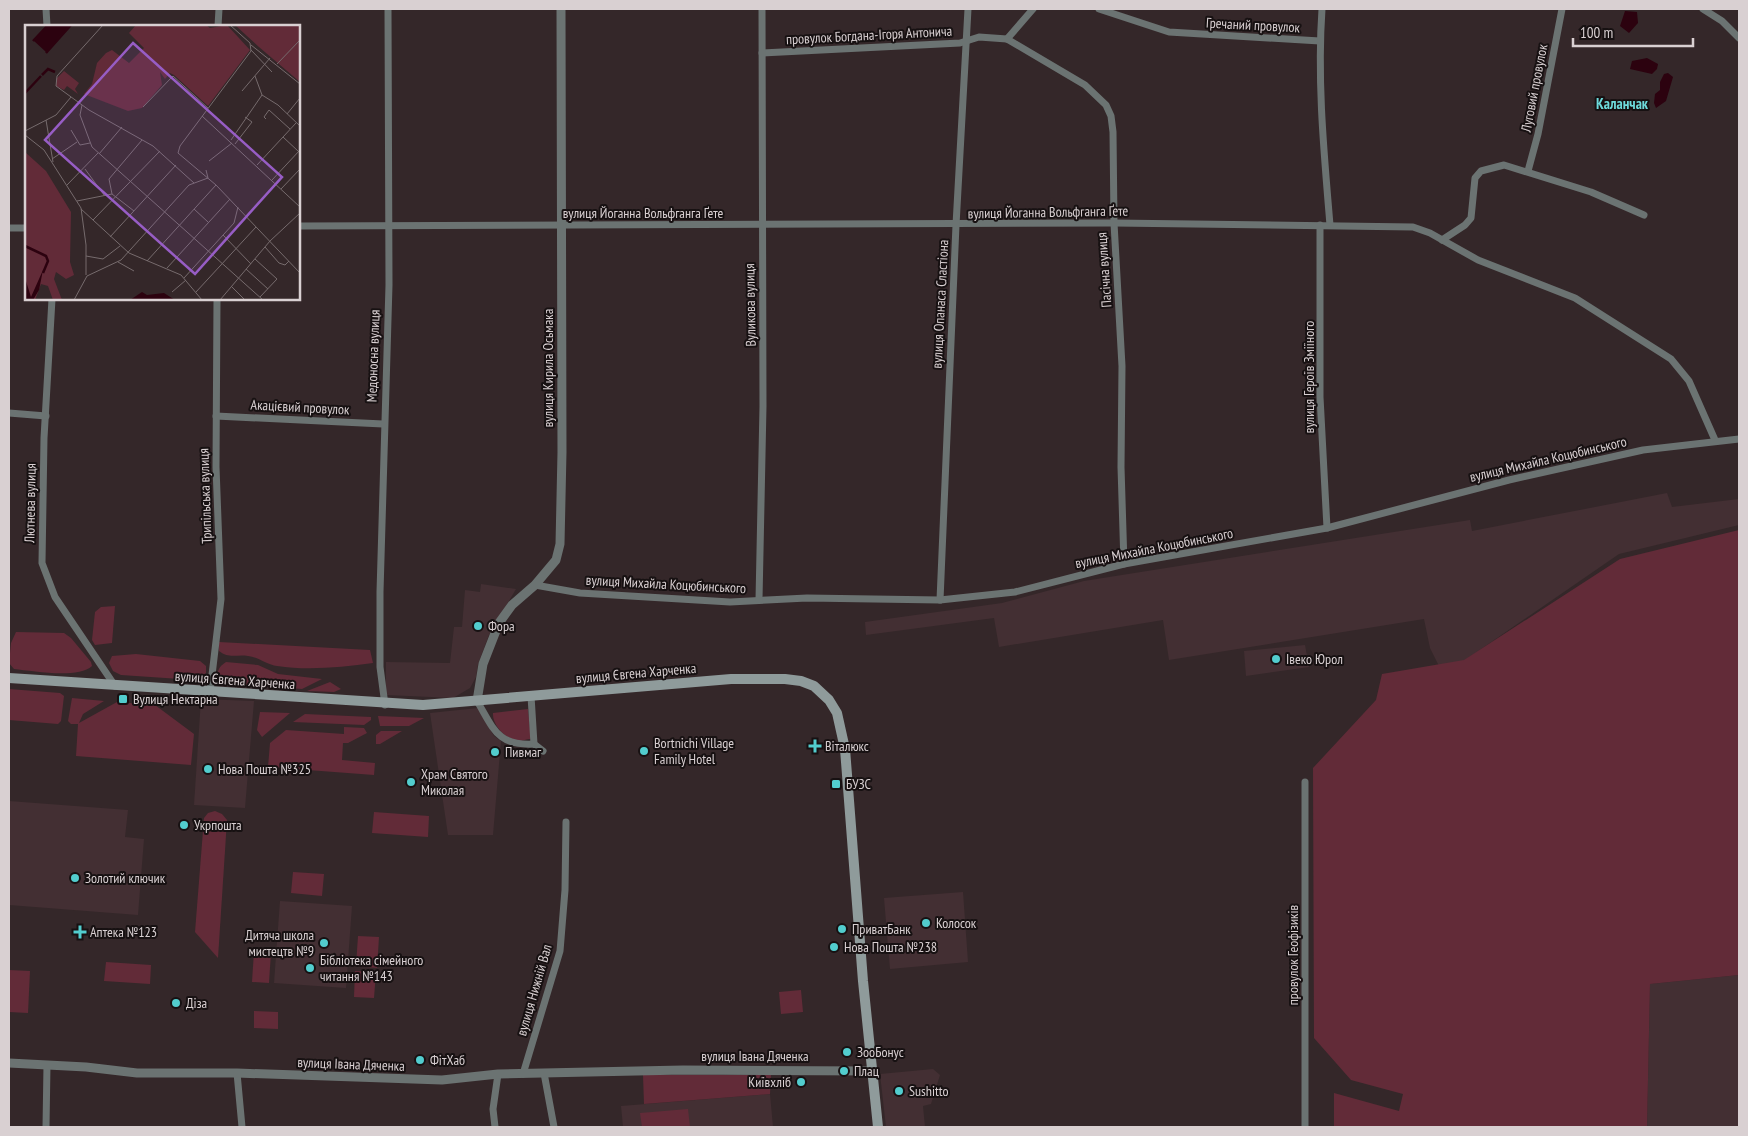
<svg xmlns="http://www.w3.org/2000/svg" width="1748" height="1136" font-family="'PT Sans Narrow',sans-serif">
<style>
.built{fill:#432f33}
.green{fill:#622b38}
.water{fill:#2c020f}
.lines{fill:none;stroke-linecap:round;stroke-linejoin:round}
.minor{stroke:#6b7372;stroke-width:7}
.tertiary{stroke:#6b7372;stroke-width:9}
.secondary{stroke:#8f9b9b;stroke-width:10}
.poi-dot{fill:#52cdce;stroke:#171112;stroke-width:2}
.labels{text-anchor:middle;stroke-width:4;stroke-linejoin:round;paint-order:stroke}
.street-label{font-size:14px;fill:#d9d0d2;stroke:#171112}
.poi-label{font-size:14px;fill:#d9d0d2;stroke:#171112;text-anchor:start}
.neighbourhood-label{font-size:15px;font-weight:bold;fill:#6ddadb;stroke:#171112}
.inset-river{fill:none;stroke:#2c020f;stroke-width:2.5}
.inset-road{fill:none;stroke:#766b6d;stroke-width:1}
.view{fill:#975dc5;fill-opacity:0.15;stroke:#975dc5;stroke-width:2.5}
.inset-edge{fill:none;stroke:#d9d0d2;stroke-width:2.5}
</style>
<rect width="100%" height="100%" fill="#342729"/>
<!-- built -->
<g class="built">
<path d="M1667 493 1672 507 1739 499V525L1619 554 1458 665 1441 670 1430 648 1424 619 1169 660 1163 620 999 647 994 618 866 635 865 622 1002 603 1084 581 1470 520 1472 531Z"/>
<path d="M481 584 516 589 489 635 478 664 476 677 470 688 453 698 386 695V662L450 663 454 627H462L465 590 480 592Z"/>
<path d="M1305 645 1309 667 1246 676 1244 651Z"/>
<path d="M201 699 254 701 245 808 194 805Z"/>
<path d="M478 708 494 736 501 741 493 835H448L430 713Z"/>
<path d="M9 801 128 810 125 837 144 839 138 915 9 905Z"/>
<path d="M963 892 968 962 890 969 884 898Z"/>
<path d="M280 901 352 906 346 988 274 983Z"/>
<path d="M1739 975V1127H1647L1650 984Z"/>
<path d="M933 1069 940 1075 931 1104 923 1106 925 1127H886L880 1074Z"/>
<path d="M770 1094 773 1127H623L621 1106Z"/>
</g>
<!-- green -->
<g class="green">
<path d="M1739 530V975L1650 984 1647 1127H1334V1093L1399 1111 1403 1094 1351 1080 1314 1038 1313 768 1376 700 1382 674 1464 660 1620 559Z"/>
<path d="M115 606 112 643 95 645 92 640 95 612 101 607Z"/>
<path d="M16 632 64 633 71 638 91 662 92 666C78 679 33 671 14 669L9 663 11 643Z"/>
<path d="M219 642 370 650 373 663C342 667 309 671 277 666 267 665 258 657 248 656 237 654 229 659 219 651Z"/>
<path d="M136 654 200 661 206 666V673L195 680 121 675 113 671 109 663 112 656Z"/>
<path d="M226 662 258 665 278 674 322 679 302 689 226 684 217 681C217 672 218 667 226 662Z"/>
<path d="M330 682 341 689 334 692 307 691Z"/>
<path d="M9 689 60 693 64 696 61 721 58 724 9 720Z"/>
<path d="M72 698 104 701 83 714 79 723 117 702 155 705 194 734 191 765 76 756 78 724H71L68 721Z"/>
<path d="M528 709 531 739C527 739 522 741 519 741 506 740 492 725 493 713Z"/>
<path d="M260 712 290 713 262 737 257 730Z"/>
<path d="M305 714 371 717V720L364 725 293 722Z"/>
<path d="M378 716 424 718 409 726H380Z"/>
<path d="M344 727 364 728 367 733 348 743H343L342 760 375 763 374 775 268 767 270 743 286 730 344 734Z"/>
<path d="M381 731H402L380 744H376V735Z"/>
<path d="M215 811 222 814 227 820 218 958 195 932 204 818 208 813Z"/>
<path d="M374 812 429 816 428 837 372 833Z"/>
<path d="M293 872 324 874 322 896 291 893Z"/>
<path d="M358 936 379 937 377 968 356 966Z"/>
<path d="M254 951 271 952 269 983 252 982Z"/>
<path d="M106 962 151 965 150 984 104 981Z"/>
<path d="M9 970 30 971 28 1013 9 1012Z"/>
<path d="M355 971 376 972 374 998 354 997Z"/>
<path d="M801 990 803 1012 781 1014 779 992Z"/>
<path d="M254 1011 278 1012V1029L254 1028Z"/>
<path d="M643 1075H771L770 1094 644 1104Z"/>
<path d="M688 1109 690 1127H642L640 1113Z"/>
</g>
<!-- water -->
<g class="water">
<path d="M1625 11 1637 12 1638 23 1629 33 1620 26Z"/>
<path d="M1647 58 1658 64 1657 69 1652 74 1630 69 1632 61Z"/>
<path d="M1668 73 1673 77 1666 101 1656 108 1654 103 1655 94 1660 90V82L1664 74Z"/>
</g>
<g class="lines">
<!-- minor -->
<g class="minor">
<path d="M46 9 47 26"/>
<path d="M1099 9 1169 32 1320 41"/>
<path d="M1322 9C1317 81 1324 153 1330 225"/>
<path d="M1703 9 1722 21 1739 38"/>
<path d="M218 26 219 9"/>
<path d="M1007 39 1033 9"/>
<path d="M762 53 960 43 979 37 1007 39 1085 85 1106 105 1111 116 1113 132 1114 223 1122 366 1121 467 1124 564"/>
<path d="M1528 171 1538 134 1562 9"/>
<path d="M1320 225V397L1327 528"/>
<path d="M299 226 1114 223 1413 227 1430 233 1478 260 1575 298 1671 359 1689 381 1715 440"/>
<path d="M9 228H26"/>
<path d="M1442 240 1465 225 1471 218 1475 178 1481 171 1504 165 1591 192 1644 215"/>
<path d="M52 299 44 438 42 563 55 597 115 686"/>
<path d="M9 413 46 416"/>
<path d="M216 416 383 424"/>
<path d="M535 585 580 593 730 602 807 598 940 600 1015 592 1124 564 1327 528 1509 480 1643 450 1739 439"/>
<path d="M759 600 763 406 762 9"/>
<path d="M940 600 956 225 968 9"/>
<path d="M210 692 221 599 216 467 217 299"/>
<path d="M531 696 534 744 543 751"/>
<path d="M477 701C494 729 497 746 534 744"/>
<path d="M385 705 380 667V592L389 285 388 9"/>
<path d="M237 1073 242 1127"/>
<path d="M544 1073 554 1127"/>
<path d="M523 1074 560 951 565 890 566 822"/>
<path d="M46 1127 47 1065"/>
<path d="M495 1127 493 1109 498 1074"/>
<path d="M1305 1127V782"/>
</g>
<!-- tertiary -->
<g class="tertiary">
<path d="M477 701 483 664 499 623 512 605 535 585 556 560 560 544 562 452 561 9"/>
<path d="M9 1063 86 1067 137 1073H237L442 1080 498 1074 683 1070 872 1071"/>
</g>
<!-- secondary -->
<path class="secondary" d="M9 678 423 705 731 679H785L801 681 814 686 829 700 837 713 845 749 863 981 878 1127"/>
</g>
<!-- markers -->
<g class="poi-dot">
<circle cx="478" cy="626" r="5"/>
<circle cx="1276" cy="659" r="5"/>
<rect x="118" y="694" width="10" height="10" rx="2.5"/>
<path d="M812.5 738.5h5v5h5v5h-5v5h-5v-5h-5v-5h5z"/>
<circle cx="644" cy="751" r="5"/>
<circle cx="495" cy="752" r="5"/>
<circle cx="208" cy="769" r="5"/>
<circle cx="411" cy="782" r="5"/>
<rect x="831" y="779" width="10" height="10" rx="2.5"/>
<circle cx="184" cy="825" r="5"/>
<circle cx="75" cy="878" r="5"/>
<circle cx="926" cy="923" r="5"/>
<circle cx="842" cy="929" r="5"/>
<path d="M77.5 924.5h5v5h5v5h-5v5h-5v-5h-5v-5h5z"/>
<circle cx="324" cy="943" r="5"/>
<circle cx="834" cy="947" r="5"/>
<circle cx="310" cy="968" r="5"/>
<circle cx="176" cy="1003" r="5"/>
<circle cx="847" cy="1052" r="5"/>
<circle cx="420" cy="1060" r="5"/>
<circle cx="844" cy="1071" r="5"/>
<circle cx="801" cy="1082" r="5"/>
<circle cx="899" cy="1091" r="5"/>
</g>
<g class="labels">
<!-- street labels -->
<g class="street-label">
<text transform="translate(1253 25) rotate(3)" y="5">Гречаний провулок</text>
<text transform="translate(869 35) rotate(-3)" y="5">провулок Богдана-Ігоря Антонича</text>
<text transform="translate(1534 88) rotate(-79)" y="5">Луговий провулок</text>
<text transform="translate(1048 212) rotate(-1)" y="5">вулиця Йоганна Вольфганга Ґете</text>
<text x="643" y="218">вулиця Йоганна Вольфганга Ґете</text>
<text transform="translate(1104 270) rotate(-94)" y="5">Пасічна вулиця</text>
<text transform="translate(940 304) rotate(-87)" y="5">вулиця Опанаса Сластіона</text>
<text transform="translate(750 305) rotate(-91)" y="5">Вуликова вулиця</text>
<text transform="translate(373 356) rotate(-88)" y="5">Медоносна вулиця</text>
<text transform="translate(548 368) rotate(-90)" y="5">вулиця Кирила Осьмака</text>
<text transform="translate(1309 377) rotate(-90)" y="5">вулиця Героїв Зміїного</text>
<text transform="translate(300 407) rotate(3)" y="5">Акацієвий провулок</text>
<text transform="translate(1548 459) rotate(-13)" y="5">вулиця Михайла Коцюбинського</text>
<text transform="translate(205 496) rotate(-92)" y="5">Трипільська вулиця</text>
<text transform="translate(30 503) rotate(-89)" y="5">Лютнева вулиця</text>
<text transform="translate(1154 548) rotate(-11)" y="5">вулиця Михайла Коцюбинського</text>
<text transform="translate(666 584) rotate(3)" y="5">вулиця Михайла Коцюбинського</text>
<text transform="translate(636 673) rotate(-5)" y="5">вулиця Євгена Харченка</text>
<text transform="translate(235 680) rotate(4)" y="5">вулиця Євгена Харченка</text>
<text transform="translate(1293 955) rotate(-90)" y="5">провулок Геофізиків</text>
<text transform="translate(534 990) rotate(-74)" y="5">вулиця Нижній Вал</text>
<text x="755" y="1061">вулиця Івана Дяченка</text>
<text transform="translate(351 1064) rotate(2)" y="5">вулиця Івана Дяченка</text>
</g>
<!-- poi labels -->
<g class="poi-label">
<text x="488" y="631">Фора</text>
<text x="1286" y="664">Івеко Юрол</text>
<text x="133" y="704">Вулиця Нектарна</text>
<text x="654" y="748">Bortnichi Village<tspan x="654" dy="16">Family Hotel</tspan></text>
<text x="825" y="751">Віталюкс</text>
<text x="505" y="757">Пивмаг</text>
<text x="218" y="774">Нова Пошта №325</text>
<text x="421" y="779">Храм Святого<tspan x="421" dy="16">Миколая</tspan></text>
<text x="846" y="789">БУЗС</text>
<text x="194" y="830">Укрпошта</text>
<text x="85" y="883">Золотий ключик</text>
<text x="936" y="928">Колосок</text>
<text x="852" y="934">ПриватБанк</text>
<text x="90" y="937">Аптека №123</text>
<text x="314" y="940" text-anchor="end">Дитяча школа<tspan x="314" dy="16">мистецтв №9</tspan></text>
<text x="844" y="952">Нова Пошта №238</text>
<text x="320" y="965">Бібліотека сімейного<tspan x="320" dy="16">читання №143</tspan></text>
<text x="186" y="1008">Діза</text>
<text x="857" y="1057">ЗооБонус</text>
<text x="430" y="1065">ФітХаб</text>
<text x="854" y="1076">Плац</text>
<text x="791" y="1087" text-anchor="end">Київхліб</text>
<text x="909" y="1096">Sushitto</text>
</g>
<!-- neighbourhood labels -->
<g class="neighbourhood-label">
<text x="1622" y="109">Каланчак</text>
</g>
</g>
<!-- overview -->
<g transform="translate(25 25)">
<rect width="275" height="275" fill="#342729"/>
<path d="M111 0H181L185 3 202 0 225 25 183 81 149 50 145 48 140 54 135 47 137 60 117 83 103 86 59 69 67 59 72 38 81 28 87 25 104 38 119 23 104 8ZM210 0H275V57L234 22ZM39 46 54 58 50 64 53 69 42 61 39 65 31 61V54ZM0 127 21 146 46 187 45 237 49 250 41 254 31 247 29 254 37 275H28L23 261 16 259 10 275H0Z" fill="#622b38"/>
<path d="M23 0H45L21 27 9 16ZM18 245 14 265 8 275H0V253L6 272ZM117 267 122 270 139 268 150 275H105Z" fill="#2c020f"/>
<path class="inset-river" d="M8 16 23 0M21 28 46 0M17 50 23 44 30 47M0 68 16 51M0 221 21 231 23 236 18 248"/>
<path class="inset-road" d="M78 0 32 51 31 61 64 85 128 121 169 158M205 0 225 18 226 26 155 121 153 128 191 160 275 248M226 20 275 59M226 25 247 47M252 39 275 15M217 66 245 33M237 70 253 80 275 101M57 80 55 90 67 122 238 275M118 82 148 51 183 83M262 89 275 73M177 91 275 182M241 94 239 92 244 85 265 104M21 95 28 137M46 105 55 120 65 118M0 106 31 90 46 72M0 110 19 125 56 183 61 220V250M258 112 273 126M206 115 237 70 230 51M210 119 227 97 220 92M74 129 97 102M27 134 52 117M184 136 207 118M232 140 271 98M60 144 79 170M247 155 275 125M42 160 73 128M256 164 275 144M87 169 84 154 117 115M87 169 109 186M52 176 87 169M56 184 104 228 156 250 177 275M169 184 183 197M68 195 135 126M198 210 226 239M85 212 151 140M240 222 254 238 260 240 264 236M61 231 78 234 95 221M230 234 252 254 235 272M122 236 191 160M93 237 109 246M142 243 205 174M221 244 243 264M159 253 209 198 213 182M206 261 220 275M147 267 161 255M171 267 231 202M49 275 62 251 96 235 164 160 183 153 181 145M195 275 245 216 275 188"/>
<path class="view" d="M108 18 257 152 170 249 20 115Z"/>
<rect width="275" height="275" class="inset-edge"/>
</g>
<!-- border -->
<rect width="1748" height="1136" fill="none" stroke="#d9d0d2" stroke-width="20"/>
<!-- scale -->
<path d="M1573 38v8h120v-8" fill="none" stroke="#d9d0d2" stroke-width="2.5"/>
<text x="1580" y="38" font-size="15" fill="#d9d0d2" stroke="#171112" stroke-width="4" paint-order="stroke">100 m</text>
</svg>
